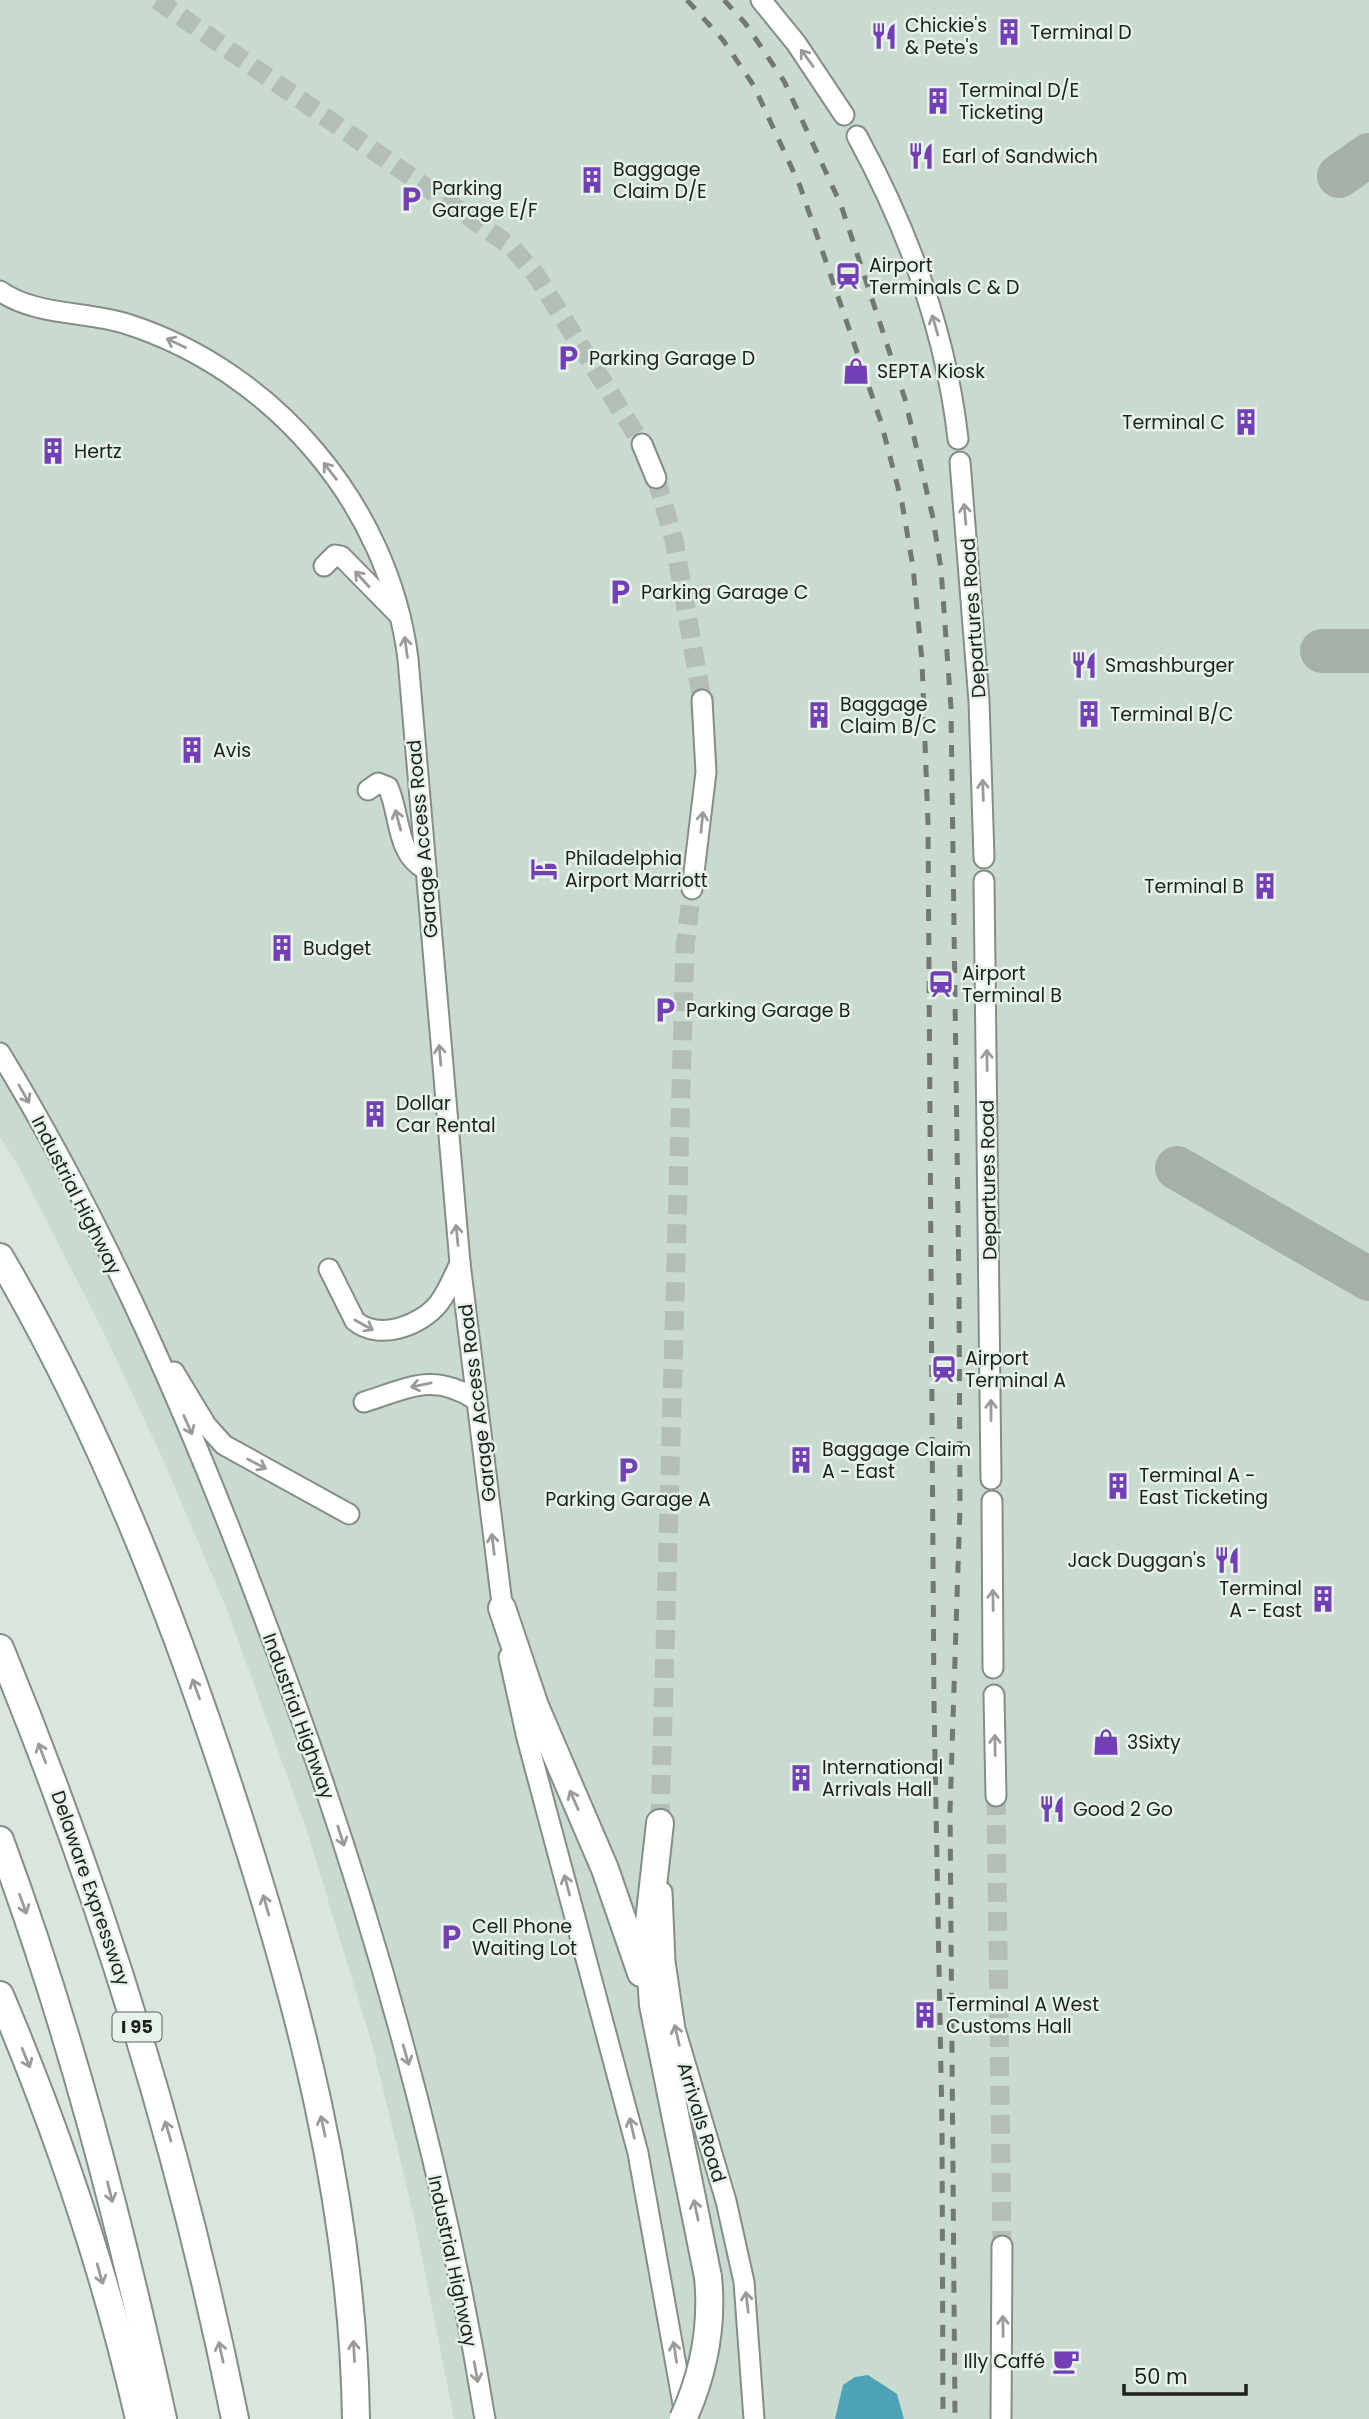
<svg xmlns="http://www.w3.org/2000/svg" width="1369" height="2419" font-family="Poppins,sans-serif">
<style>
.built{fill:#c9dbce}
.water{fill:#4da3b5}
.lines{fill:none;stroke-linecap:round;stroke-linejoin:round}
.taxiway{stroke:#a6afa8;stroke-width:44}
.secondary-tunnel{stroke:#b4beb7;stroke-width:19;stroke-dasharray:19 10;stroke-linecap:butt}
.secondary-casing{stroke:#848e87;stroke-width:23}
.highway-casing{stroke:#848e87;stroke-width:30}
.secondary{stroke:#fff;stroke-width:19}
.highway{stroke:#fff;stroke-width:26}
.rail{stroke:#727974;stroke-width:5;stroke-dasharray:12 12;stroke-linecap:butt}
.highway-bridge-casing{stroke:#848e87;stroke-width:30;stroke-linecap:butt}
.highway-bridge{stroke:#fff;stroke-width:26}
.oneway{stroke:#999b9a}
.labels{text-anchor:middle;stroke-width:5;stroke-linejoin:round;paint-order:stroke}
.shield{fill:#e7f2ea;stroke:#5a605b;stroke-width:2}
.shield-label{font-size:18px;font-weight:bold;fill:#1d211e}
.poi-label{font-size:19px;fill:#1d211e;stroke:#e7f2ea;text-anchor:start}
.street-label{font-size:19px;fill:#1d211e;stroke:#e7f2ea}
</style>
<rect width="100%" height="100%" fill="#dae5dd"/>
<!-- built -->
<path class="built" d="M0 0H1369V2419H454L414 2217 372 2044 306 1828 227 1610 166 1466 104 1333 18 1165 0 1137Z"/>
<!-- water -->
<path class="water" d="M868 2375 897 2394 904 2419H835L843 2385 855 2377Z"/>
<g class="lines">
<!-- taxiway -->
<g class="taxiway">
<path d="M1339 176 1369 155"/>
<path d="M1322 651H1369"/>
<path d="M1177 1168 1369 1279"/>
</g>
<!-- secondary-tunnel -->
<g class="secondary-tunnel">
<path d="M157 0 512 247 536 275 642 444"/>
<path d="M656 478 674 540 702 700"/>
<path d="M996 1796 1002 2246"/>
<path d="M660 1823 685 948 692 889"/>
</g>
<defs>
<g id="secondary">
<path d="M761 0 796 43 844 115"/>
<path d="M857 136C908 230 946 332 958 439"/>
<path d="M0 291C35 316 88 311 127 324 274 371 389 506 408 659L460 1263 504 1620"/>
<path d="M642 444 656 478"/>
<path d="M960 462 979 701 984 858"/>
<path d="M324 566 335 555 341 556 400 616"/>
<path d="M368 790 378 783 388 787C400 812 396 855 425 869"/>
<path d="M984 881 991 1479"/>
<path d="M692 889 706 772 702 700"/>
<path d="M0 1053C109 1232 193 1427 266 1623 363 1880 441 2147 485 2419"/>
<path d="M329 1269 355 1321C379 1341 421 1326 439 1303 448 1291 454 1276 460 1263"/>
<path d="M174 1372 206 1425 224 1445 349 1514"/>
<path d="M364 1402C409 1388 433 1372 476 1400"/>
<path d="M992 1501 993 1668"/>
<path d="M509 1657 527 1738 638 2153 685 2415"/>
<path d="M994 1695 996 1796"/>
<path d="M662 1892 665 1962 675 2029 726 2201 744 2282 754 2419"/>
<path d="M1001 2419 1002 2246"/>
</g>
<g id="highway">
<path d="M0 1257C100 1428 172 1612 233 1799 299 2000 353 2206 356 2419"/>
<path d="M502 1608 535 1706 605 1869 641 1973"/>
<path d="M0 1648C103 1898 182 2154 235 2419"/>
<path d="M660 1823 648 1931 653 2005 708 2277"/>
<path d="M0 1840C70 2029 120 2222 163 2419"/>
<path d="M0 1995C58 2132 106 2274 139 2419"/>
</g>
</defs>
<!-- secondary casing -->
<use href="#secondary" class="secondary-casing"/>
<!-- highway casing -->
<use href="#highway" class="highway-casing"/>
<!-- secondary -->
<use href="#secondary" class="secondary"/>
<!-- highway -->
<use href="#highway" class="highway"/>
<!-- rail -->
<g class="rail">
<path d="M687 0 723 40 754 86 800 186 881 422 902 503 913 567 922 661 928 824 934 1704 942 2125 943 2419"/>
<path d="M724 0 745 23 784 81 841 205 905 399 933 518 941 569 951 708 959 1287 960 1507 950 1810 955 2419"/>
</g>
<defs>
<path id="highway-bridge" d="M683 2419C704 2373 713 2327 708 2277"/>
</defs>
<!-- highway-bridge casing -->
<use href="#highway-bridge" class="highway-bridge-casing"/>
<!-- highway-bridge -->
<use href="#highway-bridge" class="highway-bridge"/>
</g>
<!-- one-way arrows -->
<defs><path id="oneway-shaft" d="M-6 0H5M1.5-3L5.5 0L1.5 3" fill="none" stroke-width="1.6" stroke-linecap="round" stroke-linejoin="round" transform="scale(1.75)"/></defs>
<g class="oneway">
<use href="#oneway-shaft" transform="translate(807 58) rotate(-126)"/>
<use href="#oneway-shaft" transform="translate(935 325) rotate(-106)"/>
<use href="#oneway-shaft" transform="translate(176 343) rotate(-155)"/>
<use href="#oneway-shaft" transform="translate(330 471) rotate(-128)"/>
<use href="#oneway-shaft" transform="translate(965 514) rotate(-95)"/>
<use href="#oneway-shaft" transform="translate(362 579) rotate(-132)"/>
<use href="#oneway-shaft" transform="translate(406 647) rotate(-98)"/>
<use href="#oneway-shaft" transform="translate(983 790) rotate(-92)"/>
<use href="#oneway-shaft" transform="translate(398 820) rotate(-105)"/>
<use href="#oneway-shaft" transform="translate(702 822) rotate(-84)"/>
<use href="#oneway-shaft" transform="translate(440 1055) rotate(-95)"/>
<use href="#oneway-shaft" transform="translate(987 1060) rotate(-91)"/>
<use href="#oneway-shaft" transform="translate(24 1094) rotate(60)"/>
<use href="#oneway-shaft" transform="translate(457 1235) rotate(-96)"/>
<use href="#oneway-shaft" transform="translate(364 1325) rotate(29)"/>
<use href="#oneway-shaft" transform="translate(421 1385) rotate(168)"/>
<use href="#oneway-shaft" transform="translate(991 1410) rotate(-90)"/>
<use href="#oneway-shaft" transform="translate(188 1425) rotate(66)"/>
<use href="#oneway-shaft" transform="translate(257 1464) rotate(28)"/>
<use href="#oneway-shaft" transform="translate(493 1544) rotate(-97)"/>
<use href="#oneway-shaft" transform="translate(993 1600) rotate(-91)"/>
<use href="#oneway-shaft" transform="translate(196 1689) rotate(-110)"/>
<use href="#oneway-shaft" transform="translate(995 1745) rotate(-91)"/>
<use href="#oneway-shaft" transform="translate(42 1753) rotate(-111)"/>
<use href="#oneway-shaft" transform="translate(574 1800) rotate(-114)"/>
<use href="#oneway-shaft" transform="translate(341 1836) rotate(72)"/>
<use href="#oneway-shaft" transform="translate(567 1885) rotate(-105)"/>
<use href="#oneway-shaft" transform="translate(23 1904) rotate(70)"/>
<use href="#oneway-shaft" transform="translate(266 1905) rotate(-106)"/>
<use href="#oneway-shaft" transform="translate(677 2035) rotate(-103)"/>
<use href="#oneway-shaft" transform="translate(406 2055) rotate(74)"/>
<use href="#oneway-shaft" transform="translate(26 2058) rotate(68)"/>
<use href="#oneway-shaft" transform="translate(323 2126) rotate(-102)"/>
<use href="#oneway-shaft" transform="translate(632 2128) rotate(-103)"/>
<use href="#oneway-shaft" transform="translate(168 2131) rotate(-106)"/>
<use href="#oneway-shaft" transform="translate(110 2192) rotate(76)"/>
<use href="#oneway-shaft" transform="translate(696 2210) rotate(-102)"/>
<use href="#oneway-shaft" transform="translate(100 2274) rotate(74)"/>
<use href="#oneway-shaft" transform="translate(747 2302) rotate(-97)"/>
<use href="#oneway-shaft" transform="translate(1003 2326) rotate(-91)"/>
<use href="#oneway-shaft" transform="translate(354 2351) rotate(-93)"/>
<use href="#oneway-shaft" transform="translate(221 2352) rotate(-102)"/>
<use href="#oneway-shaft" transform="translate(675 2352) rotate(-99)"/>
<use href="#oneway-shaft" transform="translate(476 2372) rotate(80)"/>
</g>
<!-- icons -->
<defs>
<symbol id="building-bare" viewBox="-9 -9 18 18"><path d="M-4-6H4V6H1V3H-1V6H-4ZM-2.5-4.3h1.7v1.8h-1.7ZM.8-4.3h1.7v1.8H.8ZM-2.5-1h1.7V.8h-1.7ZM.8-1h1.7V.8H.8Z" fill="#733fb6" stroke="#e7f2ea" stroke-width="2.5" paint-order="stroke"/></symbol>
<symbol id="restaurant-bare" viewBox="-9 -9 18 18"><path d="M-5-6h1v4h1v-4h1v4h1v-4h1v5L-1.5 .5V6h-2V.5L-5-1ZM5-6V6H3V1.5H1.5Q1.5-4 5-6Z" fill="#733fb6" stroke="#e7f2ea" stroke-width="2.5" paint-order="stroke"/></symbol>
<symbol id="parking-bare" viewBox="-9 -9 18 18"><path d="M-3.5-5.5H1a3.5 3.5 0 0 1 0 7H-1V5.5H-3.5ZM-1-3.4V-.6H.8a1.4 1.4 0 0 0 0-2.8Z" fill="#733fb6" stroke="#e7f2ea" stroke-width="2.5" paint-order="stroke"/></symbol>
<symbol id="station-bare" viewBox="-9 -9 18 18"><path d="M-3-6H3Q5-6 5-4V2Q5 4 3 4L4.5 6H3L1.5 4h-3L-3 6H-4.5L-3 4Q-5 4-5 2V-4Q-5-6-3-6ZM-3.5-4v3h7v-3ZM-3.5 1v1.5H-2V1ZM2 1v1.5H3.5V1Z" fill="#733fb6" stroke="#e7f2ea" stroke-width="2.5" paint-order="stroke"/></symbol>
<symbol id="shop-bare" viewBox="-9 -9 18 18"><path d="M-5-2.5h2.3a2.7 3.5 0 0 1 5.4 0H5L5.5 6h-11ZM-1.5-2.5h3a1.5 2.3 0 0 0-3 0Z" fill="#733fb6" stroke="#e7f2ea" stroke-width="2.5" paint-order="stroke"/></symbol>
<symbol id="hotel-bare" viewBox="-9 -9 18 18"><path d="M-6-4.5h1.5V1H6V5H4.5V3h-9V5H-6ZM-4 0a1.8 1.8 0 1 1 3.6 0ZM.5 0V-2.5h3Q6-2.5 6 0Z" fill="#733fb6" stroke="#e7f2ea" stroke-width="2.5" paint-order="stroke"/></symbol>
<symbol id="cafe-bare" viewBox="-9 -9 18 18"><path d="M-5.5-4.5H6V0H3Q3 3.5 0 3.5H-2.5Q-5.5 3.5-5.5 0ZM3-3.2v2h1.7v-2ZM-6 4.5H4V6H-6Z" fill="#733fb6" stroke="#e7f2ea" stroke-width="2.5" paint-order="stroke"/></symbol>
</defs>
<g fill-rule="evenodd">
<use href="#building-bare" x="990" y="13" width="38" height="38"/>
<use href="#restaurant-bare" x="865" y="17" width="38" height="38"/>
<use href="#building-bare" x="919" y="82" width="38" height="38"/>
<use href="#restaurant-bare" x="902" y="137" width="38" height="38"/>
<use href="#building-bare" x="573" y="161" width="38" height="38"/>
<use href="#parking-bare" x="392" y="180" width="38" height="38"/>
<use href="#station-bare" x="829" y="257" width="38" height="38"/>
<use href="#parking-bare" x="549" y="339" width="38" height="38"/>
<use href="#shop-bare" x="837" y="352" width="38" height="38"/>
<use href="#building-bare" x="1227" y="403" width="38" height="38"/>
<use href="#building-bare" x="34" y="432" width="38" height="38"/>
<use href="#parking-bare" x="601" y="573" width="38" height="38"/>
<use href="#restaurant-bare" x="1065" y="646" width="38" height="38"/>
<use href="#building-bare" x="1070" y="695" width="38" height="38"/>
<use href="#building-bare" x="800" y="696" width="38" height="38"/>
<use href="#building-bare" x="173" y="731" width="38" height="38"/>
<use href="#hotel-bare" x="525" y="850" width="38" height="38"/>
<use href="#building-bare" x="1246" y="867" width="38" height="38"/>
<use href="#building-bare" x="263" y="929" width="38" height="38"/>
<use href="#station-bare" x="922" y="965" width="38" height="38"/>
<use href="#parking-bare" x="646" y="991" width="38" height="38"/>
<use href="#building-bare" x="356" y="1095" width="38" height="38"/>
<use href="#station-bare" x="925" y="1350" width="38" height="38"/>
<use href="#building-bare" x="782" y="1441" width="38" height="38"/>
<use href="#parking-bare" x="609" y="1451" width="38" height="38"/>
<use href="#building-bare" x="1099" y="1467" width="38" height="38"/>
<use href="#restaurant-bare" x="1208" y="1541" width="38" height="38"/>
<use href="#building-bare" x="1304" y="1580" width="38" height="38"/>
<use href="#shop-bare" x="1087" y="1723" width="38" height="38"/>
<use href="#building-bare" x="782" y="1759" width="38" height="38"/>
<use href="#restaurant-bare" x="1033" y="1790" width="38" height="38"/>
<use href="#parking-bare" x="432" y="1918" width="38" height="38"/>
<use href="#building-bare" x="906" y="1996" width="38" height="38"/>
<use href="#cafe-bare" x="1047" y="2342" width="38" height="38"/>
</g>
<g class="labels">
<!-- shield labels -->
<rect class="shield" x="112.5" y="2012.5" width="49" height="29" rx="5"/>
<g class="shield-label">
<text x="137" y="2033">I 95</text>
</g>
<!-- poi labels -->
<g class="poi-label">
<text x="905" y="32">Chickie's<tspan x="905" dy="22">&amp; Pete's</tspan></text>
<text x="1030" y="39">Terminal D</text>
<text x="959" y="97">Terminal D/E<tspan x="959" dy="22">Ticketing</tspan></text>
<text x="942" y="163">Earl of Sandwich</text>
<text x="613" y="176">Baggage<tspan x="613" dy="22">Claim D/E</tspan></text>
<text x="432" y="195">Parking<tspan x="432" dy="22">Garage E/F</tspan></text>
<text x="869" y="272">Airport<tspan x="869" dy="22">Terminals C &amp; D</tspan></text>
<text x="589" y="365">Parking Garage D</text>
<text x="877" y="378">SEPTA Kiosk</text>
<text x="1225" y="429" text-anchor="end">Terminal C</text>
<text x="74" y="458">Hertz</text>
<text x="641" y="599">Parking Garage C</text>
<text x="1105" y="672">Smashburger</text>
<text x="840" y="711">Baggage<tspan x="840" dy="22">Claim B/C</tspan></text>
<text x="1110" y="721">Terminal B/C</text>
<text x="213" y="757">Avis</text>
<text x="565" y="865">Philadelphia<tspan x="565" dy="22">Airport Marriott</tspan></text>
<text x="1244" y="893" text-anchor="end">Terminal B</text>
<text x="303" y="955">Budget</text>
<text x="962" y="980">Airport<tspan x="962" dy="22">Terminal B</tspan></text>
<text x="686" y="1017">Parking Garage B</text>
<text x="396" y="1110">Dollar<tspan x="396" dy="22">Car Rental</tspan></text>
<text x="965" y="1365">Airport<tspan x="965" dy="22">Terminal A</tspan></text>
<text x="822" y="1456">Baggage Claim<tspan x="822" dy="22">A - East</tspan></text>
<text x="1139" y="1482">Terminal A -<tspan x="1139" dy="22">East Ticketing</tspan></text>
<text x="628" y="1506" text-anchor="middle">Parking Garage A</text>
<text x="1206" y="1567" text-anchor="end">Jack Duggan's</text>
<text x="1302" y="1595" text-anchor="end">Terminal<tspan x="1302" dy="22">A - East</tspan></text>
<text x="1127" y="1749">3Sixty</text>
<text x="822" y="1774">International<tspan x="822" dy="22">Arrivals Hall</tspan></text>
<text x="1073" y="1816">Good 2 Go</text>
<text x="472" y="1933">Cell Phone<tspan x="472" dy="22">Waiting Lot</tspan></text>
<text x="946" y="2011">Terminal A West<tspan x="946" dy="22">Customs Hall</tspan></text>
<text x="1045" y="2368" text-anchor="end">Illy Caffé</text>
</g>
<!-- street labels -->
<g class="street-label">
<text transform="translate(973 618) rotate(-94)" y="7">Departures Road</text>
<text transform="translate(422 839) rotate(-95)" y="7">Garage Access Road</text>
<text transform="translate(988 1180) rotate(-91)" y="7">Departures Road</text>
<text transform="translate(77 1195) rotate(63)" y="7">Industrial Highway</text>
<text transform="translate(477 1403) rotate(-97)" y="7">Garage Access Road</text>
<text transform="translate(299 1716) rotate(70)" y="7">Industrial Highway</text>
<text transform="translate(91 1888) rotate(71)" y="7">Delaware Expressway</text>
<text transform="translate(702 2122) rotate(73)" y="7">Arrivals Road</text>
<text transform="translate(453 2261) rotate(78)" y="7">Industrial Highway</text>
</g>
</g>
<!-- scale -->
<path d="M1124 2384v10h122v-10" fill="none" stroke="#1d211e" stroke-width="3.5"/>
<text x="1134" y="2384" font-size="21" fill="#1d211e" stroke="#e7f2ea" stroke-width="5" paint-order="stroke">50 m</text>
</svg>
